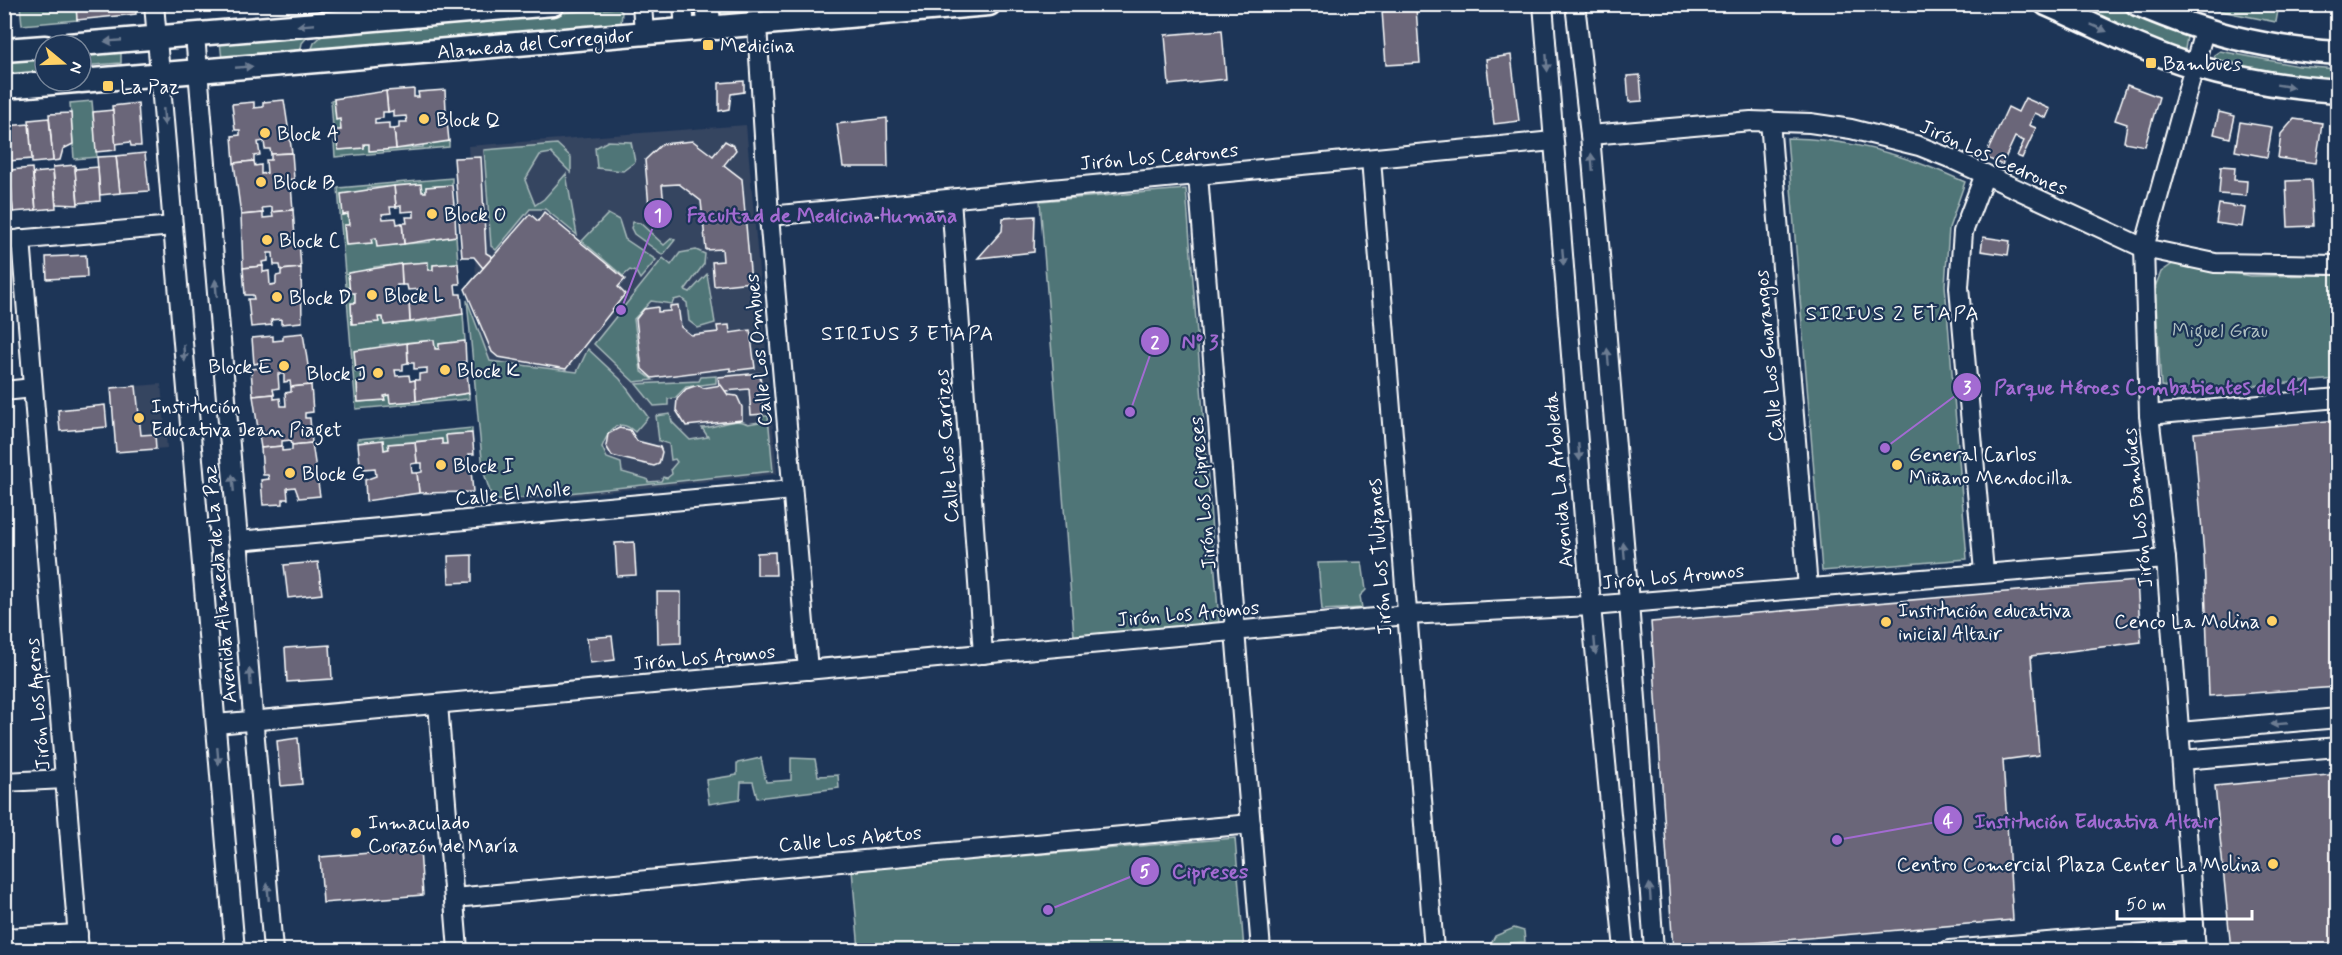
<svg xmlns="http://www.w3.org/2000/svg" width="2342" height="955" font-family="Mynerve,sans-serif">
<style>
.built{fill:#344461}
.green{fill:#507577;stroke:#a8babb;stroke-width:1.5}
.building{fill:#6b6679;stroke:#fff;stroke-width:1.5}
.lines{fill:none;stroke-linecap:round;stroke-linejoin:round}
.minor-casing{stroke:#fff;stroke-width:22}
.major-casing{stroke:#fff;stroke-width:27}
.minor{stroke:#1d3557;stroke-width:18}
.major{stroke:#1d3557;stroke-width:22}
.oneway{fill:#6c7c92}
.poi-dot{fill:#ffd166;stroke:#1d3557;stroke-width:2}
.labels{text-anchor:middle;stroke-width:4.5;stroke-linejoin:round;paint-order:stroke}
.street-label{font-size:20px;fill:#fff;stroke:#1d3557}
.poi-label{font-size:20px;fill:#fff;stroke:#1d3557;text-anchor:start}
.park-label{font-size:20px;fill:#b0c1c2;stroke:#1d3557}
.neighbourhood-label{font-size:21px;letter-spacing:1.5px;fill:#fff;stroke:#1d3557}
.leader{fill:none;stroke:#a36bd2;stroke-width:2}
.callout-dot{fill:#a36bd2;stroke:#1d3557;stroke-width:2}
.mark-label{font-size:18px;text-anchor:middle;font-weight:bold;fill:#fff}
.callout-label{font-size:21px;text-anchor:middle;font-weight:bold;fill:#a36bd2;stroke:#1d3557;stroke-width:4.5;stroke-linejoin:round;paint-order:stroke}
</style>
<rect width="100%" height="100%" fill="#1d3557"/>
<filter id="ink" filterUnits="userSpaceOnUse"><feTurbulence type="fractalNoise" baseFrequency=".0167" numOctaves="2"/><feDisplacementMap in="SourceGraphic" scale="12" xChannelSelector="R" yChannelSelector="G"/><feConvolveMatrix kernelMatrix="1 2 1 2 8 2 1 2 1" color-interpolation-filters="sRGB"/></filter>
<g filter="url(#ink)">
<!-- built -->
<g class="built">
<path d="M746 125 777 474 490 504 468 146Z"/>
<path d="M161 384 167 448 116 452 111 388Z"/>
</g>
<!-- green -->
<g class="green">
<path d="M748 4 868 5 721 17 720 7Z"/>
<path d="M20 5H76L77 20 22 25Z"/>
<path d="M2068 5H2111L2183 34 2187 37 2185 49 2177 50Z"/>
<path d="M2191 5 2279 4V5L2276 22Z"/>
<path d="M617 8 622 12 621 25 311 51 314 43 325 33Z"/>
<path d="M311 33 302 43 300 53 222 60 220 41Z"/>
<path d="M121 50V63L81 66V53Z"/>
<path d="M2220 51 2299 66 2337 69V80L2292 77 2217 62 2214 55Z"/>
<path d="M45 56V74L5 78 4 59Z"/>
<path d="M334 99 336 119H340L341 130 336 131 338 150 364 148V144H369L370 151 423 147V143L449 141V147L335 157 331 100Z"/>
<path d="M92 101 97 157 74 159 70 103Z"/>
<path d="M1787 138C1849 138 1909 156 1965 182L1949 228 1945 285 1967 559 1822 571Z"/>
<path d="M608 141 631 142 635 162 623 171 597 168 595 148Z"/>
<path d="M557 144 571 157V173L551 153 540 155 525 180 535 205 544 199 566 174 577 235 545 209H530L496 250 491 246 484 150Z"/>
<path d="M452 178V185L426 187V192H422L421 184 368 188V192L343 215 348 214 349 225 344 226 346 245 371 243V239L376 238 377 246 430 242V238L456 236 458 263 433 265V270H428L427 262 374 267V271L348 273 350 293H355V303L351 304 352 324 378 321V317H383L384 325 437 320V316L463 314 465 341 439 344V349H435L434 340 380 345V349L356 371H361L362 382H357L358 402 384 400V396L389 395 390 403 443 398V395L469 393V399L356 409 338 188Z"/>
<path d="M1186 189 1219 624 1074 636 1040 201Z"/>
<path d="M608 214 619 220 625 239 656 260 640 279 636 272 630 270 623 276 582 241Z"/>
<path d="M633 222 640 223 664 245 672 238 675 240 663 255 634 234 631 228Z"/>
<path d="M696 250 705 254 704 264 685 290 690 292 707 274 715 323 698 328 689 321 687 303 681 298 674 300 672 304 651 301 634 319 641 371 653 380 634 382 594 344 663 258 671 265 680 253Z"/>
<path d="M2174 263 2250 276 2337 275V379L2189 391 2161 386 2155 287 2161 272Z"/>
<path d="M467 300 490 361 577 372 588 349 620 379 648 417 635 432C618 416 608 431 602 447L607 458 621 463 622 472 647 479 648 482 661 481 663 477 667 478 672 474 671 469 677 462 675 459 671 460 669 444 659 441 656 416 670 414 672 422 690 440 708 437 702 428C716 428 735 416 748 424L759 422 763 416H768L773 471 493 501 483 470Z"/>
<path d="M716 376V383L686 387 675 398 668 399V405L654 406 636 384 699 381 701 377Z"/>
<path d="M472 428V433L446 435 447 444H442L441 439 389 444V449L384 450 383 440 358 443V439Z"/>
<path d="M1362 562 1366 590 1360 596 1362 608 1322 610 1318 563Z"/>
<path d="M761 758 766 782 791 780V758L815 759 818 776 838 775 839 788 757 798 753 782H741L740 799 709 804 706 780 737 775V763Z"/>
<path d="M1235 838 1244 950H859L852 870Z"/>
<path d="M1514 928 1524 931 1525 942 1491 944 1495 936Z"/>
</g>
<!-- building -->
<g class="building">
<path d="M76 4H135L136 14 77 20Z"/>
<path d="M1416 8 1420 63 1386 65 1382 11Z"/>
<path d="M1222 30 1226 79 1169 85 1165 35Z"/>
<path d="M1511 55 1519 121 1494 124 1486 59Z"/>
<path d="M1640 75 1642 101 1629 102 1627 76Z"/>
<path d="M744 81V92L731 94 729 109 719 111V83Z"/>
<path d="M2127 85 2159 97 2145 146 2124 142 2127 124 2115 120Z"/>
<path d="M414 89V97H419L418 92 445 90 446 110 441 111 442 121H447L449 141 396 149 394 129 399 128V122H407L406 116 393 117V111L388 112 386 91Z"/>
<path d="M386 91 388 112H383V118L375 119V124L389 123V129H394L396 149 369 151V144H364V148L338 150 336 130H341L340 119 336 120 334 99Z"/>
<path d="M2025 98 2050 109 2046 118 2035 113 2029 125 2036 128 2022 158 2017 156 2024 141 2015 137 2002 165 1985 157 2008 107 2018 112Z"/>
<path d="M284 100 292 153 271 154 270 149H265L264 141 258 142 260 155 254 156V161L234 163 232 136 240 135V130H235L232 104 254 102V108L263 107V102Z"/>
<path d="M138 103 141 146H131L130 142 115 144 112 106Z"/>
<path d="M113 110 116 150 96 152 93 112Z"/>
<path d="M2219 112 2235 116 2230 138 2214 134Z"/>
<path d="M71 113 73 144 63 149 60 160 53 161 49 114Z"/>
<path d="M4 117 9 158 4 159Z"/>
<path d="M49 118 53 161 32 163 29 120Z"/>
<path d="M887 118 888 167H843L837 124Z"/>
<path d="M2294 119 2322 123 2316 163 2278 158 2281 134Z"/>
<path d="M2240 122 2272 127 2267 157 2235 151Z"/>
<path d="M29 124 32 159 9 161 6 126Z"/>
<path d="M693 141 713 156 725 141 734 146 736 150 724 165 742 179 751 282 714 286 712 262 723 261 722 249 706 250 701 201 679 184 662 185 664 205 649 207 645 160 662 144Z"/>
<path d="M145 153 149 191 120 193 116 156Z"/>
<path d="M292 153 294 179 286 180V185H291L293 210 272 212V207L262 208 263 213 241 215 234 163 254 161 255 166 261 165V174L267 173 266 160H271V154Z"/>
<path d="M116 156 120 193 100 195 97 157Z"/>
<path d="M481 157 486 253 493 257 483 268 474 257H462L454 158Z"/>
<path d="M75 165 78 205 56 204 53 167Z"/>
<path d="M2221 166 2235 167 2234 180 2247 181 2246 196 2219 194Z"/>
<path d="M98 167 100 201 78 203 75 169Z"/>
<path d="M32 168 36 210 13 212 10 170Z"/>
<path d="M53 171 56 208 36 210 33 173Z"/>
<path d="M4 172H10L13 212H4Z"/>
<path d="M2311 180 2313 226 2288 227 2286 181Z"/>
<path d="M421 184 422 192H426V187L452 185 454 205H448L449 216 455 215 456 236 404 244 402 223H407L406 217H414V211L401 212V206L396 207 394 186Z"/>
<path d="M394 186 396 207H390L391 213 382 214 383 219 396 218 397 224 402 223 404 244 377 247 376 238 371 239 372 243 346 245 344 225H349L348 214 343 215 341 194Z"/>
<path d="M2219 204 2245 208 2242 227 2216 223Z"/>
<path d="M293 210 295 237 291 238V242L299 241 301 268 281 270 280 265H274L273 253H268V261L262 262 263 266 243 268 241 215 263 213V218L273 217 272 212Z"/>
<path d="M544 212 625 279 618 287 625 294 566 369 498 357 492 352 465 289 530 214 538 221Z"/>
<path d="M1035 216 1034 252 978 258 1002 231 1003 218Z"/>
<path d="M1983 237 2010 241 2008 255 1981 251Z"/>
<path d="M86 255 87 277 47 279 46 257Z"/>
<path d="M428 262V270H433V265L458 263 460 284H455L456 294H461L463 314 410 322 409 302 414 301 413 296 421 295V289L408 290 407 285H402L401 264Z"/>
<path d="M401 264 402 285H397V291L389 292 390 298 403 297 404 302H409L410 322 384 325 383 317H378L379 322 352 324 351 303H355V293H350L348 273Z"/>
<path d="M263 266V272L269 271 270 285 276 284V276L281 275V270L301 268 302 322 281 324V319L271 320 272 325 251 327 248 299H254L253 295H245L243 268Z"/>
<path d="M678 305 681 327 691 335 718 332 717 326 729 325 730 333 750 330 755 368 730 371V368L652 378 642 369 636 319 644 309 658 307V312L670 311V306Z"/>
<path d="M303 333 311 385 291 387 290 381 284 382V374H278L279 388 273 389 274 394 253 396 251 369 260 368 259 363 254 364 252 338 273 336V341L283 340V335Z"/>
<path d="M434 340 435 349H439V344L465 341 466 362H461L462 373 467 372 469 393 416 401 415 380H419V374L427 373V368L414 369V363H408L407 343Z"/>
<path d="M407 343 408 363 403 364V370H395L396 376 409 375 410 381 415 380 416 401 390 403 389 395 384 396 385 400 358 402 357 382H362L361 371 356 372 354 351Z"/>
<path d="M760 373 763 414 751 415 749 389 725 391 719 385 718 377Z"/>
<path d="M311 385 313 412 305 413V418H310L312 443 292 445 291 440 282 441V446L261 448 253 396 274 394V399L280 398 281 406H286L285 393 291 392V387Z"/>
<path d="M698 385 703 388 721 385 728 395 737 396 742 407V420L686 426 676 410 677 399 686 389Z"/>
<path d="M136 386 141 435 155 434 156 449 116 452 111 388Z"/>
<path d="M105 405 107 427 60 431 58 410Z"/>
<path d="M2338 420V687L2209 696 2204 555 2194 433Z"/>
<path d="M619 428 630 430 637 441 660 447 662 452 659 464 654 466 612 456 606 446 608 434Z"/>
<path d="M472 433 474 454H469L470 460H459V468L471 470 473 492 419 493 417 473 422 472V463H417L415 442 442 439V444H447L446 435Z"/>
<path d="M383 440 384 450 389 449 388 444 415 442 417 463 411 464 412 473H417L419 493 366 501 365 480 376 476 375 468 364 469 363 464H360L358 443Z"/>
<path d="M312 443 320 496 299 498 295 487 287 488 288 499H283V504L263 505 261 480 269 479 268 475H263L261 448 282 446V451L292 450V445Z"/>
<path d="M634 542 636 575 617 576 615 543Z"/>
<path d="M775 552 776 575H757V553Z"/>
<path d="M472 555V582L449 583 448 556Z"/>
<path d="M318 562 322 594 288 598 284 565Z"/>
<path d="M2137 581 2141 642 2031 656 2039 755 2003 760 2013 920 1673 950 1651 622Z"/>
<path d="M657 592H681V643L658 644Z"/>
<path d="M612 636 615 660 590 663 587 638Z"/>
<path d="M330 645 332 679 287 682 285 648Z"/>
<path d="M298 738 302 784 281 786 277 741Z"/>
<path d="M2338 774V950H2231L2215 786Z"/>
<path d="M420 849 423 895 323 903 320 857Z"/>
</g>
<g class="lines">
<defs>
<g id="minor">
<path d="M154 4 235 950"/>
<path d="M642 4 644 34"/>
<path d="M683 4 685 31"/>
<path d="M1543 4 1591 606 1624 950"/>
<path d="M1575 4 1590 135 1629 602 1654 950"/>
<path d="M757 25 769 216 808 670"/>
<path d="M195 35 273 950"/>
<path d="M1770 121 1808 588"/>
<path d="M1590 135 1751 121 1810 123 1851 129 1919 146 1952 159 2144 248 2215 263 2338 265"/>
<path d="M1371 159 1434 950"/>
<path d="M1198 175 1261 950"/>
<path d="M951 199 983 654"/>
<path d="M769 216 1553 141"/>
<path d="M21 239 79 950"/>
<path d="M4 241 173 226"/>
<path d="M4 391 33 388"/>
<path d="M2149 415 2338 398"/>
<path d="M238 541 792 490"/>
<path d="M1984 572 1959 287 1963 232 1985 174"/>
<path d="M438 704 458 950"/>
<path d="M216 724 1407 615 1591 606 2166 559"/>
<path d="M2180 732 2338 718"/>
<path d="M2182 760 2338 747"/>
<path d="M4 782 65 779"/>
<path d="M454 898 1251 824"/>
<path d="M4 938 78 934"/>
<path d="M1949 950 2195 930"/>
<path d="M2196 950 2166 559 2149 415 2144 248 2204 31"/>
</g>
<g id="major">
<path d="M707 4 709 22 717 28"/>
<path d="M2046 4C2095 25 2142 51 2193 66 2240 80 2289 88 2338 91"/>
<path d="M2137 4C2207 34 2262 48 2338 53"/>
<path d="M68 45 553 4"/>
<path d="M4 50 45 47"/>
<path d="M81 81 989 4"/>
<path d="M4 87 76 81"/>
</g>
</defs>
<!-- minor casing -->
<use href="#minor" class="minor-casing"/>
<!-- major casing -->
<use href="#major" class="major-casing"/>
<!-- minor -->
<use href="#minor" class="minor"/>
<!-- major -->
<use href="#major" class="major"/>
</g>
<!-- one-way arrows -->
<defs><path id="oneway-solid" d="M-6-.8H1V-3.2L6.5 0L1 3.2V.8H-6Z" transform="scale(1.5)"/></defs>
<g class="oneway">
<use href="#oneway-solid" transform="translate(306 25) rotate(175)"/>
<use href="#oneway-solid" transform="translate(2099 28) rotate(24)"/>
<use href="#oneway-solid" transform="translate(113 41) rotate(175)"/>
<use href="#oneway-solid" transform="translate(1547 63) rotate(86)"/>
<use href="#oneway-solid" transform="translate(244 67) rotate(-5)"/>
<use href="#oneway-solid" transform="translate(2285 86) rotate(9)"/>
<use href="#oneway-solid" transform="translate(164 117) rotate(85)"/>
<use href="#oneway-solid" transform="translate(1592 162) rotate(-95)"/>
<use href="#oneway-solid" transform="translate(1563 257) rotate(85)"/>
<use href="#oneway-solid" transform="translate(216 288) rotate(-95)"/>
<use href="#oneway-solid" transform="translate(184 353) rotate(85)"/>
<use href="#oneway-solid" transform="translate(1608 357) rotate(-95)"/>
<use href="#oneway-solid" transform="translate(1579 452) rotate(85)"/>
<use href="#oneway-solid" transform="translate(233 483) rotate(-95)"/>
<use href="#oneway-solid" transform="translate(1624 551) rotate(-95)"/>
<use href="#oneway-solid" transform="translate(1595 646) rotate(85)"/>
<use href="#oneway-solid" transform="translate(250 677) rotate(-95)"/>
<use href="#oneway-solid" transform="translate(2279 724) rotate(175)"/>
<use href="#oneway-solid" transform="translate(218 756) rotate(85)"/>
<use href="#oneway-solid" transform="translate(268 892) rotate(-95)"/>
<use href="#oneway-solid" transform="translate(1650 892) rotate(-94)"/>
</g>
</g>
<!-- markers -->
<g class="poi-dot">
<rect x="702" y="39" width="12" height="12" rx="3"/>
<rect x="2145" y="57" width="12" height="12" rx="3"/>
<rect x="102" y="80" width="12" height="12" rx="3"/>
<circle cx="424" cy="119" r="6"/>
<circle cx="265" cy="133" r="6"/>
<circle cx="261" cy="182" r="6"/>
<circle cx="432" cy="214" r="6"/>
<circle cx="267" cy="240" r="6"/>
<circle cx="372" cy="295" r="6"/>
<circle cx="277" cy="297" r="6"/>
<circle cx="284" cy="366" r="6"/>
<circle cx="445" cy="370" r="6"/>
<circle cx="378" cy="373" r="6"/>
<circle cx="139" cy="418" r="6"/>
<circle cx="441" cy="465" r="6"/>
<circle cx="1897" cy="465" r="6"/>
<circle cx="290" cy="473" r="6"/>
<circle cx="2272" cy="621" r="6"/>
<circle cx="1886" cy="622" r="6"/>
<circle cx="356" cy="833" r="6"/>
<circle cx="2273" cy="864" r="6"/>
</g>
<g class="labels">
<!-- street labels -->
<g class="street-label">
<text transform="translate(535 43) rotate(-5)" y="7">Alameda del Corregidor</text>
<text transform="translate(1159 156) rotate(-5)" y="7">Jirón Los Cedrones</text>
<text transform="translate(1994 157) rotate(24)" y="7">Jirón Los Cedrones</text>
<text transform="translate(758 350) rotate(-95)" y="7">Calle Los Ombues</text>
<text transform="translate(1768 356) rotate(-95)" y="7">Calle Los Guarangos</text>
<text transform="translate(946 446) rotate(-94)" y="7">Calle Los Carrizos</text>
<text transform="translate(1558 480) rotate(-95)" y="7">Avenida La Arboleda</text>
<text transform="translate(513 493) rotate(-5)" y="7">Calle El Molle</text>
<text transform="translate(1202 493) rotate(-95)" y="7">Jirón Los Cipreses</text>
<text transform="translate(2137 508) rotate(-96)" y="7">Jirón Los Bambúes</text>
<text transform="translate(1379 557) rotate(-94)" y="7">Jirón Los Tulipanes</text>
<text transform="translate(1673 576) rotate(-5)" y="7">Jirón Los Aromos</text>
<text transform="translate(219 584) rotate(-95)" y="7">Avenida Alameda de La Paz</text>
<text transform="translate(1188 613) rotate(-5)" y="7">Jirón Los Aromos</text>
<text transform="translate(704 657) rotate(-5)" y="7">Jirón Los Aromos</text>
<text transform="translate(37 704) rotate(-95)" y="7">Jirón Los Aperos</text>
<text transform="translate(850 838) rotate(-5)" y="7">Calle Los Abetos</text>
</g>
<!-- poi labels -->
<g class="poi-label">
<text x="720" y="52">Medicina</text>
<text x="2163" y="70">Bambues</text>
<text x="120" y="93">La Paz</text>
<text x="436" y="126">Block Q</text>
<text x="277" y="140">Block A</text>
<text x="273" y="189">Block B</text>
<text x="444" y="221">Block O</text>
<text x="279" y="247">Block C</text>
<text x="384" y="302">Block L</text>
<text x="289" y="304">Block D</text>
<text x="272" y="373" text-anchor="end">Block E</text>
<text x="457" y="377">Block K</text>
<text x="366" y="380" text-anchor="end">Block J</text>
<text x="151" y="413">Institución<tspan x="151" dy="23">Educativa Jean Piaget</tspan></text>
<text x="1909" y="461">General Carlos<tspan x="1909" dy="23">Miñano Mendocilla</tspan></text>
<text x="453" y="472">Block I</text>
<text x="302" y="480">Block G</text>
<text x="1898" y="617">Institución educativa<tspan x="1898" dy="23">inicial Altair</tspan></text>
<text x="2260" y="628" text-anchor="end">Cenco La Molina</text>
<text x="368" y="829">Inmaculado<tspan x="368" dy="23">Corazón de María</tspan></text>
<text x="2261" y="871" text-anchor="end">Centro Comercial Plaza Center La Molina</text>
</g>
<!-- park labels -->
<g class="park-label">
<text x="2220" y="337">Miguel Grau</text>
</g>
<!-- neighbourhood labels -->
<g class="neighbourhood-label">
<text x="1893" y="320">SIRIUS 2 ETAPA</text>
<text x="908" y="340">SIRIUS 3 ETAPA</text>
</g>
</g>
<!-- callouts -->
<path class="leader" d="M621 310L658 214M1130 412L1155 341M1885 448L1967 387M1837 840L1948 820M1048 910L1145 871"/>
<g class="callout-dot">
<circle cx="621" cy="310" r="6"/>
<circle cx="1130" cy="412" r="6"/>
<circle cx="1885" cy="448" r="6"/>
<circle cx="1837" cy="840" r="6"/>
<circle cx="1048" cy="910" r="6"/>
<circle cx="658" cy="214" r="15"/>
<circle cx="1155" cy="341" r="15"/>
<circle cx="1967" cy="387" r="15"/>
<circle cx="1948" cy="820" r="15"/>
<circle cx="1145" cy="871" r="15"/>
</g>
<g class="mark-label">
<text x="658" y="221">1</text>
<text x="1155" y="348">2</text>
<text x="1967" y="393">3</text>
<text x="1948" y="827">4</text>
<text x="1145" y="877">5</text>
</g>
<g class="callout-label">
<text x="822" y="222">Facultad de Medicina Humana</text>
<text x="1200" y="349">Nº 3</text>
<text x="2151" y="394">Parque Héroes Combatientes del 41</text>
<text x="2096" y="828">Institución Educativa Altair</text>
<text x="1210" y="878">Cipreses</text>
</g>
<!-- margin -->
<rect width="2342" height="955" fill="none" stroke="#1d3557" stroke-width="24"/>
<rect x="12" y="12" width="2318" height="931" fill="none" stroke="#fff" stroke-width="2" filter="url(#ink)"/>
<!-- north arrow -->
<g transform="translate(63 63) rotate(109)"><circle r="28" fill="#1d3557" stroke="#77869a" stroke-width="1.5"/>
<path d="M0-4.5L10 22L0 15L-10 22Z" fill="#ffd166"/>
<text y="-9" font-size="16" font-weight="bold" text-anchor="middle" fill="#ffffff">N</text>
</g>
<!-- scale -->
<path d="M2117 910v9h135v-9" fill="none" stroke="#ffffff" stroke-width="3"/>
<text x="2126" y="910" font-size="18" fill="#ffffff" stroke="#1d3557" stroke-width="4.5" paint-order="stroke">50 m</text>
</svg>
